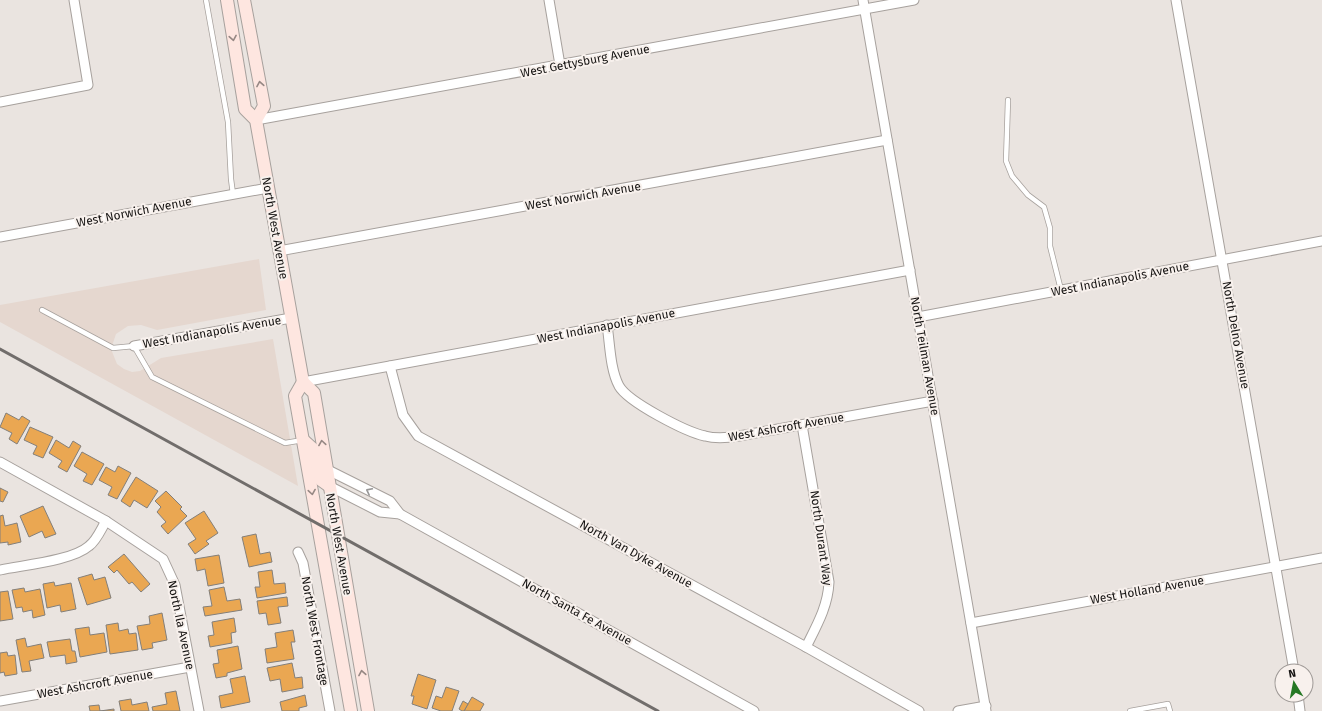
<svg xmlns="http://www.w3.org/2000/svg" width="1322" height="711" font-family="'Fira Sans',sans-serif">
<style>
.built{fill:#e5d7cf}
.building{fill:#eaa752;stroke:#837f7a}
.lines{fill:none;stroke-linecap:round;stroke-linejoin:round}
.service-casing{stroke:#a7a19d;stroke-width:6}
.minor-casing{stroke:#a7a19d;stroke-width:11}
.secondary-casing{stroke:#a7a19d;stroke-width:14}
.service{stroke:#fff;stroke-width:4.5}
.minor{stroke:#fff;stroke-width:9}
.secondary{stroke:#fee6e0;stroke-width:12}
.rail{stroke:#716d6b;stroke-width:3}
.oneway{stroke:#968884}
.oneway2{stroke:#969595}
.labels{text-anchor:middle;stroke-width:4;stroke-linejoin:round;paint-order:stroke}
.street-label{font-size:12px;fill:#161413;stroke:#f8f1ed}
</style>
<rect width="100%" height="100%" fill="#eae4e0"/>
<!-- built -->
<path class="built" d="M259 259 266 310 157 330 141 325 128 326 116 334 111 349 117 364 124 369 132 372 140 371 161 358 273 339 298 486 0 322V305Z"/>
<!-- building -->
<g class="building">
<path d="M6 413 19 420 22 416 30 421 17 444 9 439 12 433 0 427Z"/>
<path d="M30 427 53 437 43 458 33 454 37 446 24 440Z"/>
<path d="M56 440 69 448 73 441 81 446 67 472 58 467 62 461 49 453Z"/>
<path d="M82 452 104 464 92 485 83 481 87 474 74 466Z"/>
<path d="M118 466 131 473 117 499 108 495 112 487 99 480 106 467 115 472Z"/>
<path d="M136 477 158 491 147 508 134 500 130 507 121 501Z"/>
<path d="M0 488 8 492 3 502 0 501Z"/>
<path d="M166 491 182 507 180 509 187 516 168 534 161 526 166 522 157 512 161 507 155 501Z"/>
<path d="M43 506 56 534 45 538 42 531 29 537 20 516Z"/>
<path d="M204 511 218 533 206 541 209 544 195 554 188 544 196 539 185 523Z"/>
<path d="M3 515 5 526 17 523 21 542 8 545V542L0 543V516Z"/>
<path d="M256 534 260 554 270 552 272 562 249 567 242 537Z"/>
<path d="M124 554 150 584 141 592 132 582 129 584 117 570 114 573 108 567Z"/>
<path d="M219 555 224 583 208 586 205 569 197 571 195 559Z"/>
<path d="M272 570 274 584 285 583 286 593 257 598 255 587H260L258 572Z"/>
<path d="M92 574 94 580 105 577 111 598 87 605 78 578Z"/>
<path d="M54 582 55 586 71 583 76 609 61 612 60 605 47 608 43 584Z"/>
<path d="M224 587 227 601 240 599 242 610 205 616 203 607 212 606 209 590Z"/>
<path d="M24 588 25 592 40 589 45 615 33 618 32 610 23 612 22 607 16 608 12 590Z"/>
<path d="M8 591 13 619 0 621V592Z"/>
<path d="M287 597 288 606 278 607 281 623 268 625 266 613 259 614 257 601Z"/>
<path d="M162 613 167 640 152 643 153 648 142 650 137 626 150 624 149 616Z"/>
<path d="M234 618 236 632 231 633 232 643 210 647 208 636 214 635 212 622Z"/>
<path d="M118 623 119 631 128 629 129 634 136 633 138 650 110 654 106 625Z"/>
<path d="M89 627 90 635 104 633 107 652 80 657 75 629Z"/>
<path d="M293 630 295 642H291L294 659 267 663 265 649 277 647 275 633Z"/>
<path d="M25 638 27 647 41 644 44 658 29 661 31 671 22 672 16 640Z"/>
<path d="M70 639 72 651H75L77 662 66 664 65 655 50 657 47 642Z"/>
<path d="M238 646 242 669 227 673V676L216 678 213 664 219 663 217 650Z"/>
<path d="M7 652 8 656 15 655 17 674 5 676 4 672 0 673V653Z"/>
<path d="M292 663 295 678 302 677 303 688 282 692 280 679 270 681 267 668Z"/>
<path d="M418 674 436 680 427 709 412 704 414 696H411Z"/>
<path d="M245 676 250 702 221 708 219 696 233 693 230 679Z"/>
<path d="M446 687 459 691 452 711H441L432 708 436 696 442 698Z"/>
<path d="M176 691 180 711H153L152 707 167 704 165 693Z"/>
<path d="M305 695 307 706 299 708V711H282L280 702Z"/>
<path d="M472 697 484 704 480 711H464Z"/>
<path d="M131 699 132 705 147 702 149 711H121L119 701Z"/>
<path d="M463 701 468 704 464 711H462L459 709Z"/>
<path d="M99 705 100 711 114 709V711H90L89 706Z"/>
</g>
<g class="lines">
<defs>
<g id="service">
<path d="M206 0 228 122 231 179 233 194"/>
<path d="M1008 100 1006 161 1012 176 1028 195 1044 207 1050 228V246L1061 290"/>
<path d="M42 310 113 348 134 346 152 377 285 443 303 440"/>
<path d="M1130 711 1168 704 1170 711"/>
</g>
<g id="minor">
<path d="M549 0 560 65"/>
<path d="M863 0 986 711"/>
<path d="M1176 0 1294 671"/>
<path d="M0 102 88 85 74 0"/>
<path d="M256 120 914 0"/>
<path d="M0 237 268 188"/>
<path d="M279 251 887 140"/>
<path d="M918 317 1322 241"/>
<path d="M607 325C610 344 610 369 619 386 628 402 686 432 705 436 716 439 727 438 739 436L933 401"/>
<path d="M134 346 291 318"/>
<path d="M390 366 403 415 418 436 806 647 919 711"/>
<path d="M303 382 910 270"/>
<path d="M802 425 829 582C828 606 817 625 806 647"/>
<path d="M0 462 106 521 163 559 175 585 199 711"/>
<path d="M326 469 390 501 400 514 754 711"/>
<path d="M329 486 380 512 400 514"/>
<path d="M298 552 303 563 330 711"/>
<path d="M0 570C23 565 72 561 89 546 97 540 101 529 106 521"/>
<path d="M971 623 1322 558"/>
<path d="M1298 695 1300 711"/>
<path d="M0 701 190 667"/>
<path d="M958 711 986 706"/>
</g>
<g id="secondary">
<path d="M227 0 245 109 256 120 303 382 314 393 368 711"/>
<path d="M244 0 264 106 256 120"/>
<path d="M303 382 295 396 351 711"/>
<path d="M303 440 313 449 321 480 328 485"/>
</g>
</defs>
<!-- service casing -->
<use href="#service" class="service-casing"/>
<!-- minor casing -->
<use href="#minor" class="minor-casing"/>
<!-- secondary casing -->
<use href="#secondary" class="secondary-casing"/>
<!-- service -->
<use href="#service" class="service"/>
<!-- minor -->
<use href="#minor" class="minor"/>
<!-- secondary -->
<use href="#secondary" class="secondary"/>
<!-- rail -->
<path class="rail" d="M0 349 658 711"/>
</g>
<!-- one-way arrows -->
<defs><path id="oneway-chevron" d="M-2-3.5L2.5 0L-2 3.5" fill="none" stroke-width="1.6" stroke-linecap="round" stroke-linejoin="round"/></defs>
<g class="oneway">
<use href="#oneway-chevron" transform="translate(233 38) rotate(80)"/>
<use href="#oneway-chevron" transform="translate(260 84) rotate(-100)"/>
<use href="#oneway-chevron" transform="translate(322 443) rotate(-99)"/>
<use href="#oneway-chevron" transform="translate(312 492) rotate(81)"/>
<use href="#oneway-chevron" transform="translate(362 673) rotate(-100)"/>
</g>
<use class="oneway2" href="#oneway-chevron" transform="translate(369 491) rotate(-153)"/>
<g class="labels">
<!-- street labels -->
<g class="street-label">
<text transform="translate(585 61) rotate(-11)" y="4">West Gettysburg Avenue</text>
<text transform="translate(583 196) rotate(-10)" y="4">West Norwich Avenue</text>
<text transform="translate(134 212) rotate(-11)" y="4">West Norwich Avenue</text>
<text transform="translate(275 228) rotate(80)" y="4">North West Avenue</text>
<text transform="translate(1120 279) rotate(-11)" y="4">West Indianapolis Avenue</text>
<text transform="translate(606 326) rotate(-11)" y="4">West Indianapolis Avenue</text>
<text transform="translate(212 332) rotate(-10)" y="4">West Indianapolis Avenue</text>
<text transform="translate(1236 335) rotate(80)" y="4">North Delno Avenue</text>
<text transform="translate(925 356) rotate(80)" y="4">North Teilman Avenue</text>
<text transform="translate(786 427) rotate(-10)" y="4">West Ashcroft Avenue</text>
<text transform="translate(821 538) rotate(82)" y="4">North Durant Way</text>
<text transform="translate(339 544) rotate(80)" y="4">North West Avenue</text>
<text transform="translate(636 554) rotate(29)" y="4">North Van Dyke Avenue</text>
<text transform="translate(1147 590) rotate(-10)" y="4">West Holland Avenue</text>
<text transform="translate(577 612) rotate(29)" y="4">North Santa Fe Avenue</text>
<text transform="translate(181 625) rotate(78)" y="4">North Ila Avenue</text>
<text transform="translate(315 631) rotate(80)" y="4">North West Frontage</text>
<text transform="translate(95 684) rotate(-10)" y="4">West Ashcroft Avenue</text>
</g>
</g>
<!-- north arrow -->
<g transform="translate(1294 683) rotate(350)"><circle r="19" fill="#f8f1ed" stroke="#9e9996"/>
<path d="M0-3L7 15L0 10L-7 15Z" fill="#257824"/>
<text y="-6" font-size="11" font-weight="bold" text-anchor="middle" fill="#161413">N</text>
</g>
</svg>
